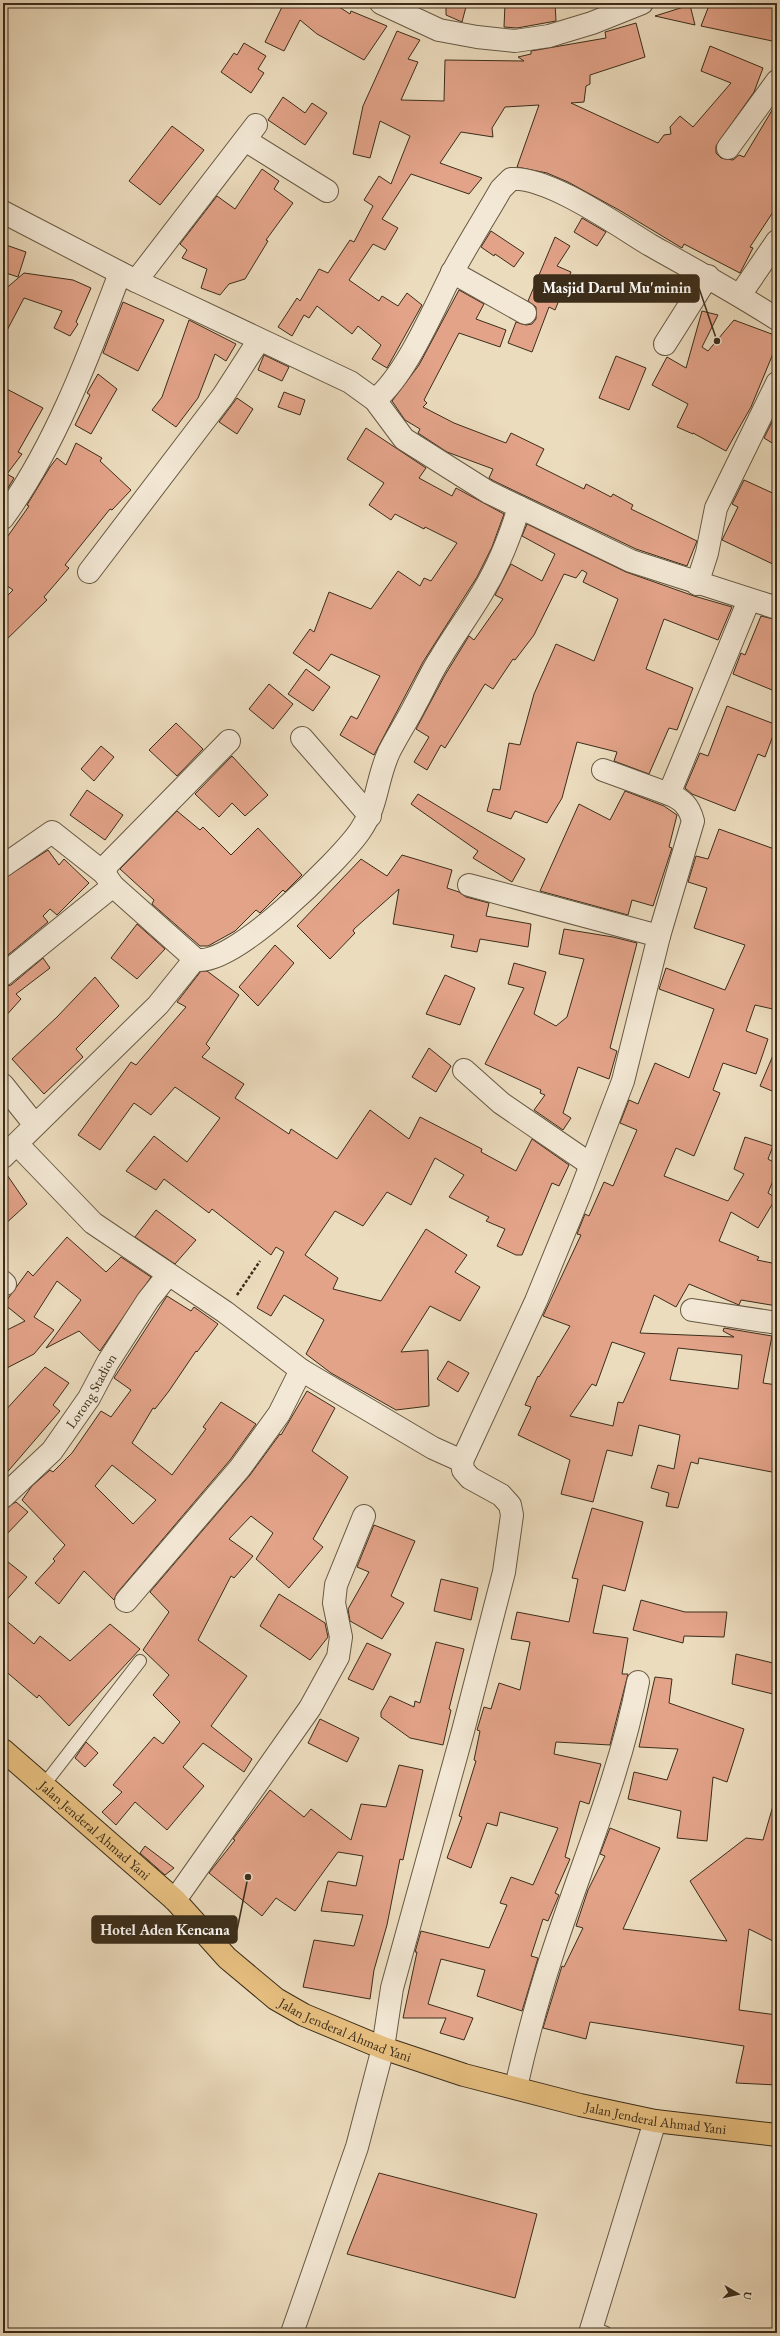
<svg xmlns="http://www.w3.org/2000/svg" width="780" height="2336" font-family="'EB Garamond',serif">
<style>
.building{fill:#e3a389;stroke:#3b2d1a;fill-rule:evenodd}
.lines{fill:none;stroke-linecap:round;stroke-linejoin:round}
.service-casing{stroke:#675943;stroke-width:14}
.minor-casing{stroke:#675943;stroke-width:24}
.tertiary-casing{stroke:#675943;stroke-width:24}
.trunk-casing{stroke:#3b2d1a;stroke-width:24}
.path{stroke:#3b2d1a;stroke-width:2.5;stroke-dasharray:3 2;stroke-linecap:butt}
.service{stroke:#f3e8d5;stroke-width:12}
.minor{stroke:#f3e8d5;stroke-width:22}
.tertiary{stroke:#f3e8d5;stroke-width:22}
.trunk{stroke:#e6be7f;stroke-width:22}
.labels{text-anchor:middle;stroke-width:3;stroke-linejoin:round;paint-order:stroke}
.street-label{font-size:14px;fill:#3b2d1a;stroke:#f3e8d5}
.leader{fill:none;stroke:#3b2d1a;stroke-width:1.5}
.callout-dot{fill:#3b2d1a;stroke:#f3e8d5;stroke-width:1.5}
.callout{fill:#3b2d1a;stroke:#3b2d1a;stroke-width:1.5}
.callout-label{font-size:15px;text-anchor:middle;font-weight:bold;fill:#fff}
</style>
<rect width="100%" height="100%" fill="#ecdcbe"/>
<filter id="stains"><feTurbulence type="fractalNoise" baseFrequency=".005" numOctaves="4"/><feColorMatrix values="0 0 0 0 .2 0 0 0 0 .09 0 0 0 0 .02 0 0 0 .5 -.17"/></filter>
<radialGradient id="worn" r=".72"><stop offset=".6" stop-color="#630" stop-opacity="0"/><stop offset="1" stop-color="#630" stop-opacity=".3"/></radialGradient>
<!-- building -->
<g class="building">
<path d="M280 3H333L350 14 351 11 387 26 364 60 317 34 300 20 284 51 265 42 283 5Z"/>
<path d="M446 3H467L462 22 446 15Z"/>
<path d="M528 3H555L556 21 517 28 504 27 505 4 529 5Z"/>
<path d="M710 3H777V42L701 26Z"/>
<path d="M690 5 695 25 655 16Z"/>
<path d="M636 23 645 57 590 75V84L586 86 584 102 571 103 658 143 664 135 671 134 670 127 680 116 693 127 731 83 701 71 710 46 763 68 754 92 716 146V153L721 158 733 160 739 155 744 157 777 102V206L750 247 753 248 740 273 684 244 682 248 619 210 568 182 547 173 517 167 539 105 505 107 492 128 493 137 461 132 440 163 482 178 469 194 411 174 382 219 398 228 385 250 373 244 349 280 379 301 382 296 398 306 407 293 422 305 387 368 372 359 381 345 358 326 352 334 317 306 309 318 304 315 292 336 278 327 297 298 300 301 319 269 328 273 350 240 354 242 373 206 364 200 379 176 391 184 410 136 380 121 370 158 353 154 363 106 397 31 420 40 408 59 418 62 401 100 444 101 445 60 524 61 518 57 531 54V51L606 38 605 32Z"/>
<path d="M244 43 266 56 258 69 264 73 251 93 221 72 234 53 237 55Z"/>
<path d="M283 97 305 113 312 103 327 113 305 145 268 120Z"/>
<path d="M172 126 204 150 160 205 129 181Z"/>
<path d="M262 169 279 181 274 189 293 203 266 240 268 241 245 279 229 284 220 295 201 288 207 269 182 258 187 250 180 244 217 196 235 209Z"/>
<path d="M582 218 606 232 597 246 574 232Z"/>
<path d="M491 231 524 253 514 267 495 254 494 256 481 247Z"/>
<path d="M555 237 570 246 557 266 571 272 555 310 549 307 532 352 508 343 516 322 526 325 532 324 536 319V307L528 301Z"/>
<path d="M6 245 26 252 18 277 3 272V254Z"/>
<path d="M24 273 73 280 91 288 76 322 78 324 70 336 54 328 62 311 24 298 3 338V291Z"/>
<path d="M459 290 484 304 476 319 506 330 500 347 459 333 424 400 427 403 423 407 454 423 506 443 511 433 544 449 536 465 584 489 586 484 611 497 613 494 633 505 631 509 697 541 687 566 636 549 494 481 489 478 493 469 447 452 418 433 420 429 405 420 392 401 419 365Z"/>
<path d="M123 302 164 320 138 371 103 353Z"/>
<path d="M702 311 718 315 702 347 708 351 734 320 777 336V344L751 407 726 451 693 433V434L677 427 688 404 652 385 667 357 686 368Z"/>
<path d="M189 320 236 344 226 361 215 354 198 398 176 427 152 410 162 397Z"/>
<path d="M264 355 289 367 282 381 258 370Z"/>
<path d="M616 356 646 368 629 410 599 398Z"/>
<path d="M98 374 117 389 91 434 75 425 90 395 87 393Z"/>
<path d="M3 387 43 408 18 452 22 454 7 474 14 478 5 493 3 492Z"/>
<path d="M284 392 305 400 300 415 278 407Z"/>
<path d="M237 398 253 409 237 434 219 422Z"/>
<path d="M777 412V446L764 438Z"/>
<path d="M366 428 426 468 419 478 452 496 456 488 504 514 492 547 477 577 423 662 374 755 340 735 351 716 357 719 380 676 331 654 319 671 293 653 310 629 314 632 329 592 371 609 398 571 420 586 424 578 431 581 457 543 425 527 424 529 395 514 391 520 369 505 384 483 347 459Z"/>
<path d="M76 443 102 458 100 461 131 490 112 510 110 509 65 565 69 568 44 597 47 600 3 643V600L13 590 3 583V543L29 506 27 505 50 467 57 458 66 465Z"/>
<path d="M744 480 777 495V566L722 540 738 507 732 504Z"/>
<path d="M527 524 626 572 694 596 732 607 718 640 664 619 646 669 693 688 677 730 669 728 649 774 614 761 617 752 577 742 562 798 547 823 515 811 511 819 487 811 493 789 500 790 509 743 520 745 534 694 556 644 594 661 618 599 583 582 587 573 582 570 576 578 564 574 534 635 515 660 513 659 493 689 485 684 445 748 441 745 427 770 414 762 429 737 416 729 445 675 469 636 474 640 503 599 495 595 511 564 542 581 555 554 522 536Z"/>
<path d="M761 616 777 620V692L733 674 741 653 745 655Z"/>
<path d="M306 669 330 687 313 711 288 694Z"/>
<path d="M269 684 293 704 273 729 249 709Z"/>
<path d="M727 706 777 725 765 757 758 754 735 811 692 794 685 788 700 753 708 756Z"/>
<path d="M176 723 203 749 177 776 149 750Z"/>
<path d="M101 746 114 757 94 781 81 769Z"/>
<path d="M232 756 268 795 245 816 232 803 219 817 195 794Z"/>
<path d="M87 790 123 815 105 840 70 815Z"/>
<path d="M625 791 664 806 677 815 669 847 672 848 653 906 632 900 628 915 540 891 579 804 610 820Z"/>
<path d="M418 794 525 859 512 882 473 858 478 851 411 804Z"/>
<path d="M177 811 200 830 203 827 231 855 258 828 302 875 285 892 283 890 260 913 256 910 235 931 208 946H200L152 904 154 900 120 869Z"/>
<path d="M719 829 777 850V1010L755 1005 746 1031 768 1039 756 1074 723 1063 713 1090 720 1093 694 1156 676 1148 664 1176 728 1201 744 1174 734 1169 745 1137 773 1146 768 1159 777 1164V1171L768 1193 776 1198 758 1228 731 1212 719 1241 759 1257 757 1260 777 1264V1306L741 1300 739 1305 689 1284 676 1307 654 1295 640 1333 734 1337 723 1331 724 1328 772 1336 763 1383 777 1385V1473L699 1458 698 1464 691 1462 678 1508 666 1506 669 1493 651 1488 658 1465 674 1469 680 1435 639 1425 632 1456 607 1450 593 1502 561 1494 570 1460 518 1435 531 1407 525 1405 538 1376 539 1377 570 1326 543 1316 581 1235 577 1234 585 1214 589 1216 604 1182 613 1186 637 1130 620 1123 629 1100 638 1104 655 1063 689 1078 714 1009 659 989 666 968 725 990 745 945 694 928 707 888 688 882 696 856 708 859ZM612 1342 645 1353 623 1403 618 1402 613 1426 570 1416 592 1384 596 1386ZM678 1348 742 1355 738 1389 670 1380Z"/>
<path d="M48 850 59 865 64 859 89 883 57 915 50 909 43 916 48 922 3 959V879Z"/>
<path d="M402 855 452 870 447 888 459 892 466 897 489 903 486 916 531 924 528 947 480 939 477 952 451 947 454 935 393 924 399 889 354 929 353 931 355 933 330 959 297 926 361 859 387 876Z"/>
<path d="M137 924 165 949 137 979 111 958Z"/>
<path d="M564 929 613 937 637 943 610 1048 617 1051 609 1079 578 1067 563 1113 571 1118 563 1130 534 1110 545 1095 540 1093 541 1090 485 1064 524 988 508 984 514 963 546 972 534 1014 556 1026 567 1017 584 959 559 954Z"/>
<path d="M275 945 294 963 258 1006 239 987Z"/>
<path d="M43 958 50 968 16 994 21 999 3 1019V987L11 985Z"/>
<path d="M201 971H207L239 995 206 1044 210 1048 202 1057 244 1084 235 1098 289 1134 291 1129 337 1159 370 1110 409 1139 420 1117 482 1149 481 1152 516 1171 532 1139 569 1165 559 1186 552 1183 522 1255H516L497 1246 505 1229 486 1221 489 1217 449 1197 464 1175 435 1158 411 1205 387 1192 363 1226 335 1211 305 1255 338 1278 333 1289 381 1301 426 1229 467 1255 455 1272 480 1287 460 1321 430 1306 401 1352 428 1350 429 1406 396 1410 331 1373 306 1354 324 1320 284 1295 271 1316 257 1308 284 1252 276 1247 271 1255 212 1209 209 1213 164 1179 156 1190 126 1171 154 1136 187 1162 220 1118 175 1087 151 1115 134 1103 100 1150 78 1135 131 1062 136 1065 186 1007 177 1002Z"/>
<path d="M445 975 475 988 460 1025 426 1014Z"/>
<path d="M95 977 119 1006 76 1049 83 1057 44 1094 12 1059 57 1017Z"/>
<path d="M777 1046V1093L760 1086Z"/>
<path d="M429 1048 451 1066 436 1092 412 1077Z"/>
<path d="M3 1169 27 1204 3 1226Z"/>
<path d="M156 1210 196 1240 175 1264 135 1237Z"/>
<path d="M67 1237 106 1272 121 1257 151 1277 100 1351 79 1331 46 1348 81 1300 57 1281 34 1317 54 1330 34 1354 3 1370V1332L25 1321 4 1304 28 1271 33 1276Z"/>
<path d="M167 1296 191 1311 194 1307 218 1324 197 1352 196 1351 169 1391 155 1409 153 1408 132 1443 172 1475 206 1429 203 1427 221 1402 256 1424 230 1460 117 1593 114 1600 84 1571 59 1604 35 1583 55 1561 53 1559 65 1545 22 1500 32 1486 50 1470 53 1472 72 1453 101 1411 111 1417 131 1390 114 1378ZM112 1465 156 1500 133 1524 95 1486Z"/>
<path d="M448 1361 469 1373 458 1392 437 1379Z"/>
<path d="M45 1367 69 1383 53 1405 60 1411 3 1477V1413Z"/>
<path d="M307 1391 335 1408 312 1451 348 1477 313 1539 323 1547 289 1588 256 1559 273 1533 251 1516 229 1539 253 1556 234 1578 231 1576 198 1640 247 1676 211 1726 252 1759 244 1772 203 1743 183 1767 204 1786 167 1830 135 1802 116 1825 102 1812 122 1792 113 1785 154 1737 163 1744 180 1722 153 1695 169 1675 143 1650 169 1612 150 1592 250 1475 280 1434 281 1435Z"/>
<path d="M16 1502 28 1512 3 1538V1509Z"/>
<path d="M592 1508 643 1522 625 1591 603 1585 593 1633 628 1638 622 1674H628L610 1745 556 1742 554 1754 601 1764 589 1804 580 1801 565 1857 570 1859 555 1893 559 1895 548 1921 543 1919 531 1956 538 1958 522 2011 477 1996 485 1970 441 1959 428 2004 473 2018 464 2040 440 2033 446 2018H403L417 1952H415L421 1931 489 1948 507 1905 500 1903 511 1877 533 1885 558 1828 500 1812 497 1826 487 1823 471 1868 447 1858 462 1817 459 1816 476 1761 474 1760 480 1731 477 1730 484 1707 491 1709 499 1683 520 1690 530 1642 511 1639 517 1612 569 1622 578 1579 572 1578Z"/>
<path d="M374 1525 415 1541 391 1596 404 1603 382 1639 350 1621 348 1609 369 1572 357 1567Z"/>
<path d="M3 1558 27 1577 3 1604Z"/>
<path d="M441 1579 478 1588 471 1620 434 1611Z"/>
<path d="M279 1594 325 1623 328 1637 310 1660 260 1626Z"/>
<path d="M641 1600 685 1612H727L724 1637 684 1636 683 1643 633 1630Z"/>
<path d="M3 1618 34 1644 40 1636 70 1661 110 1624 140 1649 69 1726 39 1695 37 1698 3 1669Z"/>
<path d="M436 1642 464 1649 449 1709 451 1710 443 1745 410 1738 381 1717V1712L390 1696 414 1707 415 1701 420 1703Z"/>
<path d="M367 1643 391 1654 373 1690 348 1679Z"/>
<path d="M736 1654 777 1664V1695L732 1684Z"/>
<path d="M655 1677 672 1679 669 1703 744 1729 727 1782 713 1777 707 1841 677 1838 681 1811 628 1799 634 1772 667 1780 678 1749 639 1747Z"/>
<path d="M320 1719 359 1738 347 1762 308 1743Z"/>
<path d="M86 1742 98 1753 85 1767 75 1758Z"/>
<path d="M399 1765 423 1770 403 1860 400 1859 387 1925 374 1970 370 1999 303 1987 314 1940 354 1946 363 1915 321 1911 328 1881 356 1886 363 1856 338 1852 295 1911 276 1898 262 1916 209 1873 235 1840 233 1839 270 1790 304 1817 311 1809 351 1840 361 1804 386 1807Z"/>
<path d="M773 1806H777V1943L749 1929 739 2010 777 2015V2085L736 2083 744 2046 590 2022 586 2039 543 2028 562 1966 564 1967 583 1928 576 1926 588 1890 605 1856 600 1854 610 1828 660 1848 623 1929 727 1941 690 1881 746 1838 763 1840Z"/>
<path d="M145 1846 174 1868 165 1875 140 1853Z"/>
<path d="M379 2173 537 2214 515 2298 347 2254Z"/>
</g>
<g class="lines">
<defs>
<g id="service">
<path d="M43 1786 140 1661"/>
<path d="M592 2327 606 2333"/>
</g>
<g id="minor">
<path d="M381 3 439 30 477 37 515 41 549 36 592 23 642 3"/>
<path d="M245 140 327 191"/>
<path d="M728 148 777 81"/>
<path d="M3 212 136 281 350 382 375 400 404 439 488 492 631 561 777 608"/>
<path d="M452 272 525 313"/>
<path d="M136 281 256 125"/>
<path d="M740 295 777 241"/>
<path d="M665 344 708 276"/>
<path d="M375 400C406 375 433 310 452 273 467 245 485 217 501 189L511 179C548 176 617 225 650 245 693 269 735 292 777 319"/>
<path d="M3 518C55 447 89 355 120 273"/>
<path d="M89 572 223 396 259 340"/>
<path d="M697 584 707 553 716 508 777 383"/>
<path d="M302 738 370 816"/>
<path d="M603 770 669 794"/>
<path d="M3 866 52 832 104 873 113 886 195 959"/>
<path d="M104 873 108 864 229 741"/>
<path d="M469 885 659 936"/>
<path d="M3 975 113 886"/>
<path d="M464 1070 501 1103 590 1164"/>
<path d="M3 1085 35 1125"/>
<path d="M17 1144 93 1223 225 1312 301 1370 433 1448 462 1461"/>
<path d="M3 1157 158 1005 195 959C228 972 341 859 360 831 378 806 376 780 389 752 397 736 407 721 415 705 424 689 431 672 441 657 454 635 469 615 482 593 498 567 510 537 519 507"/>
<path d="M3 1282 5 1284"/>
<path d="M692 1310 777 1323"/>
<path id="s1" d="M3 1497 52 1451 89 1398 108 1362 148 1300 168 1275"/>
<path d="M126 1601 240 1468 279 1414 301 1370"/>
<path d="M175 1900 310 1708 338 1657 341 1637 334 1603 336 1585 364 1516"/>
<path d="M516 2087C526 2043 537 2001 551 1958 581 1865 619 1779 638 1682"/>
<path d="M292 2333 357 2147 383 2048 392 1988 463 1731 504 1572 512 1515 510 1505 501 1495 470 1478 463 1470 462 1461 536 1301 579 1196 623 1081 659 936 693 821C689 806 683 800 669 794L749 600"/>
</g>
<path id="tertiary" d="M590 2333 655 2121"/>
<g id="trunk">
<path id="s2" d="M3 1750 175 1900 227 1958 276 1999 304 2015 383 2048 464 2075 580 2105 655 2121 777 2135"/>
</g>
</defs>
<!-- service casing -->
<use href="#service" class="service-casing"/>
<!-- minor casing -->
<use href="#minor" class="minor-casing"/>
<!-- tertiary casing -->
<use href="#tertiary" class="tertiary-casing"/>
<!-- trunk casing -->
<use href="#trunk" class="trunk-casing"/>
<!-- path -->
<path class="path" d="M237 1295 260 1261"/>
<!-- service -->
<use href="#service" class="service"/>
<!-- minor -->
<use href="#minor" class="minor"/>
<!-- tertiary -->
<use href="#tertiary" class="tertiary"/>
<!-- trunk -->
<use href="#trunk" class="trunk"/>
</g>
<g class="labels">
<!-- street labels -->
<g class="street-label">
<text dy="5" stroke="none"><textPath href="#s1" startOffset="139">Lorong Stadion</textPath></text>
<text dy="5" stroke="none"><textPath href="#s2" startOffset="122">Jalan Jenderal Ahmad Yani</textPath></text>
<text dy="5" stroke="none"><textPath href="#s2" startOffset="446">Jalan Jenderal Ahmad Yani</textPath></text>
<text dy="5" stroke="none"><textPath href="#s2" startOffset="770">Jalan Jenderal Ahmad Yani</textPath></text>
</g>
</g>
<!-- callouts -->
<path class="leader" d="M717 341L699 288M248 1877L237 1930"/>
<g class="callout-dot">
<circle cx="717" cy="341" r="4"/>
<circle cx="248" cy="1877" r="4"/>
</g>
<g class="callout">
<rect x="534" y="275" width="165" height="27" rx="4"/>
<rect x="92" y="1916" width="145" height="27" rx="4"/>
</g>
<g class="callout-label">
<text x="617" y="293">Masjid Darul Mu'minin</text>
<text x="165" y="1935">Hotel Aden Kencana</text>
</g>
<!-- margin -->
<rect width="780" height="2336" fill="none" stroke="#ecdcbe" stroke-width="16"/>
<rect x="4" y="4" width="772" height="2328" fill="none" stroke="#3b2d1a" stroke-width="2"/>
<rect x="8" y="8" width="764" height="2320" fill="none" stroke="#3b2d1a"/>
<!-- north arrow -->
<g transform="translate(738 2294) rotate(99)" stroke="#f3e8d5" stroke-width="3" paint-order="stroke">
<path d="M0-3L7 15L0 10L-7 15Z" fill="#3b2d1a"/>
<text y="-6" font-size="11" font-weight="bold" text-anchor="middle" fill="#3b2d1a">U</text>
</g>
<rect width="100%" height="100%" filter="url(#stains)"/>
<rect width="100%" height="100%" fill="url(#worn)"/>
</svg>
